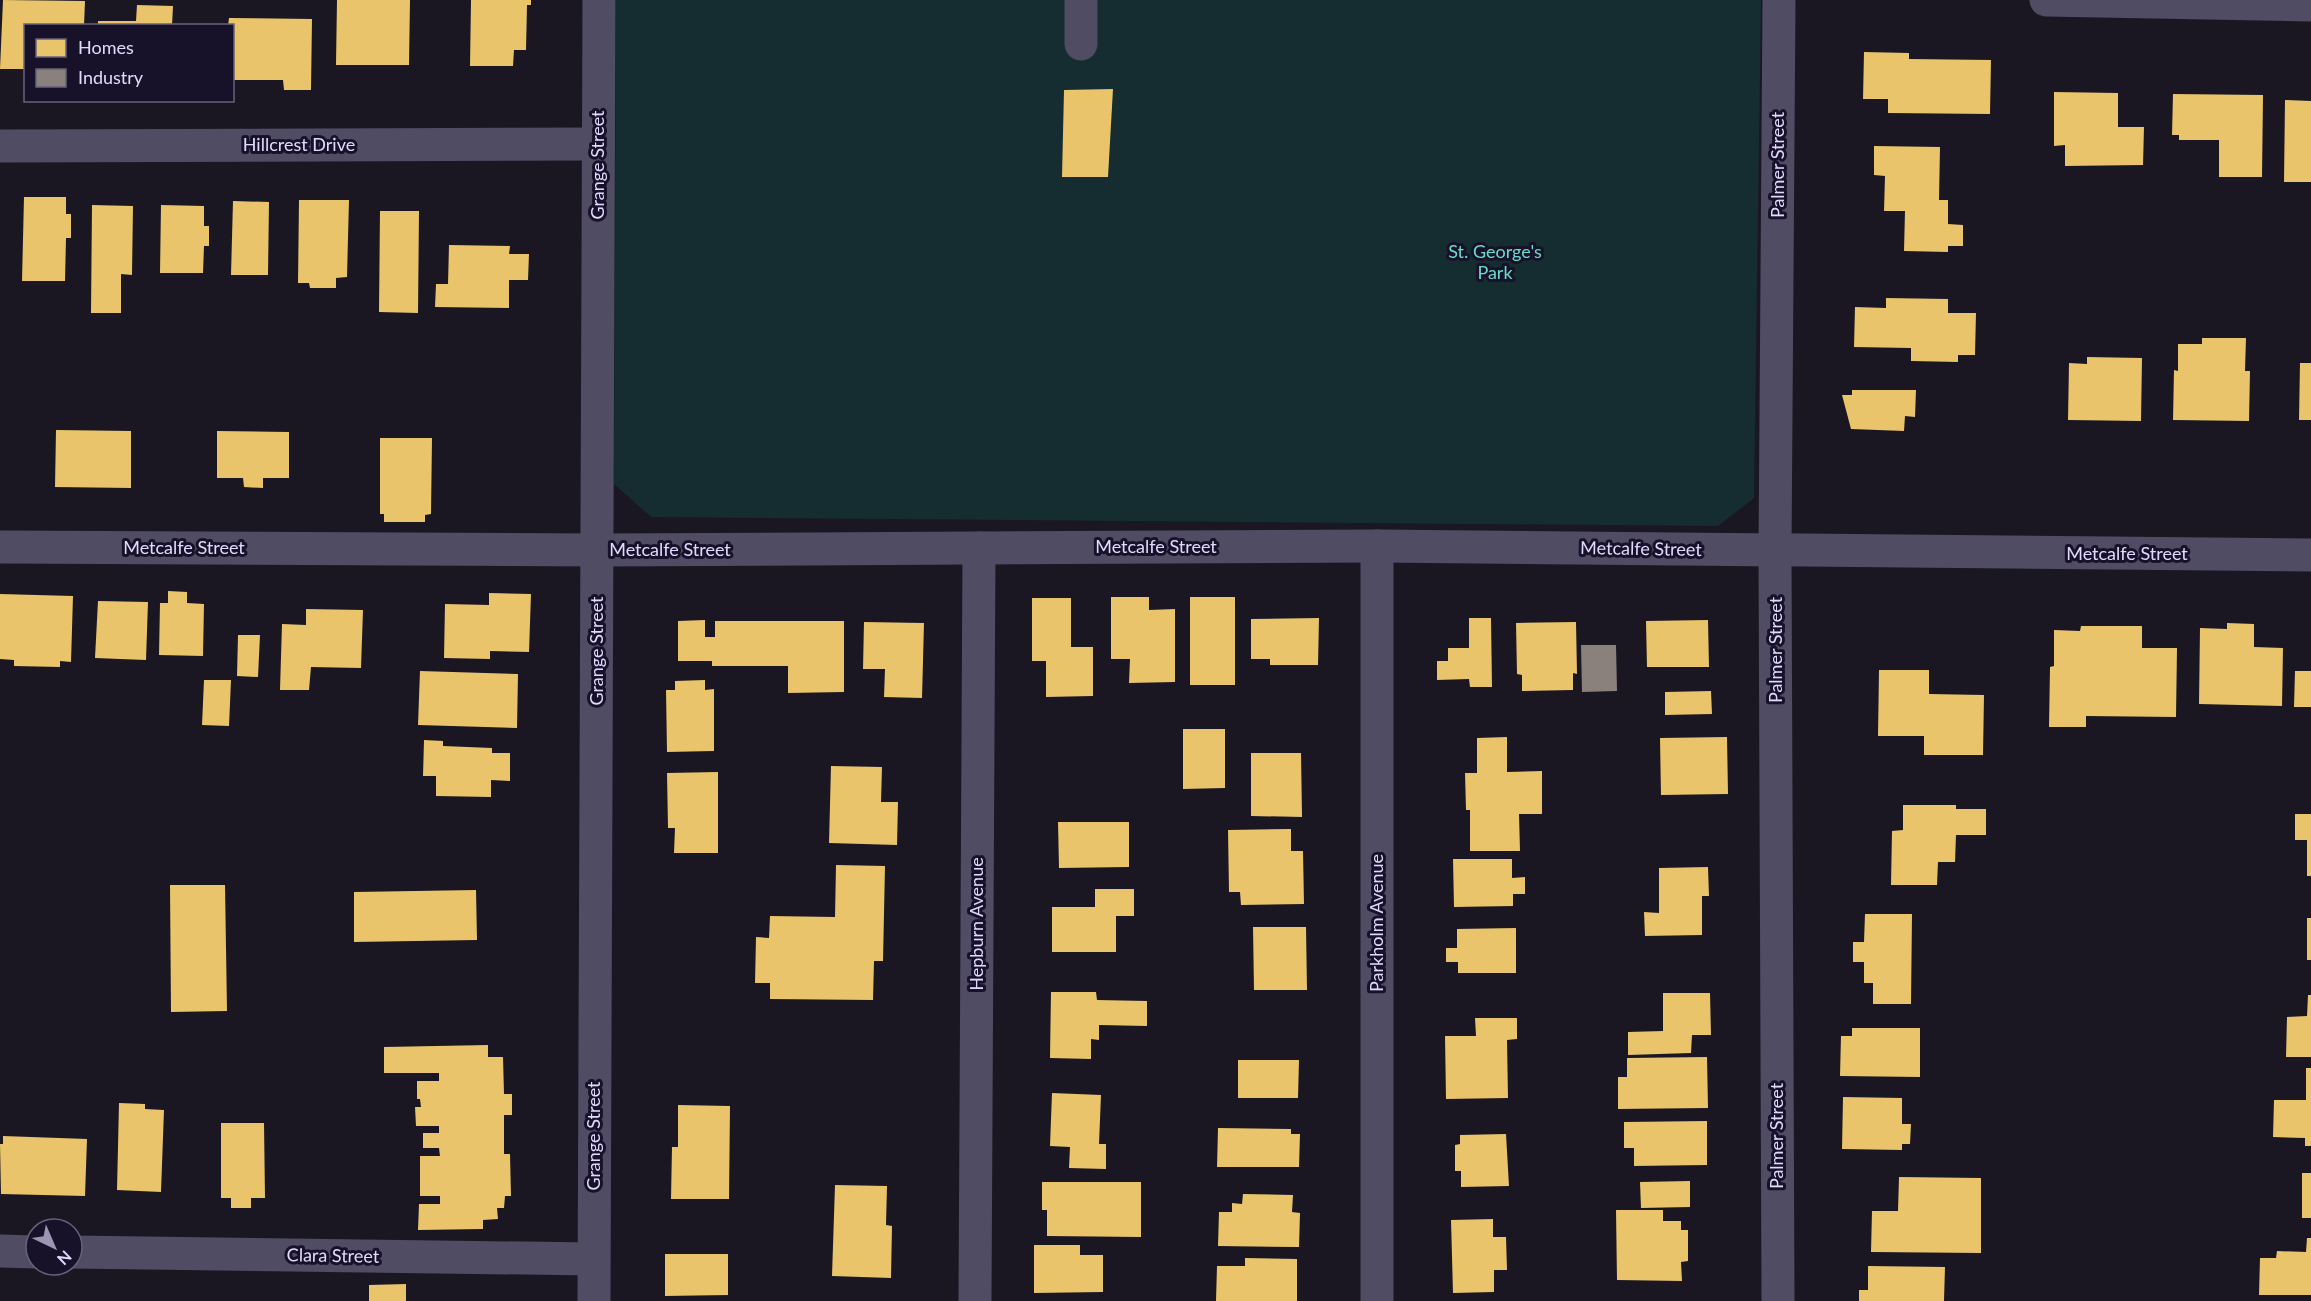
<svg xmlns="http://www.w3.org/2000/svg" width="2311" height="1301" font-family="Lato,sans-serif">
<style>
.green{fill:#152d30}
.homes{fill:#e9c46a}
.industry{fill:#8a817c}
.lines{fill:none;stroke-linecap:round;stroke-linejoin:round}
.minor{stroke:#4f4c63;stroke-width:33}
.labels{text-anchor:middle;stroke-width:6;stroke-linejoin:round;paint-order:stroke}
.street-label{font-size:18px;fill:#e1dafe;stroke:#171129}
.park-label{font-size:18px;fill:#66ddca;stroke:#171129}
</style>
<rect width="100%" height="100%" fill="#1a1723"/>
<!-- green -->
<path class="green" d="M616 0H1761L1754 498 1718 526 651 517 614 484Z"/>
<!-- homes -->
<g class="homes">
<path d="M3 0 85 1 84 26H26V69H0Z"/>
<path d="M337 0H410L409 65H336Z"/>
<path d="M471 0H531V5H527L526 50H514L513 66H470Z"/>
<path d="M137 5 173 6 172 26H98V21H136Z"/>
<path d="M229 18 312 19 311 90H284L283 80H232V26H228Z"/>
<path d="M1864 52 1909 53V59L1991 60 1990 114 1888 113V99H1863Z"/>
<path d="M1113 89 1108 177H1062L1064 90Z"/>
<path d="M2054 92 2118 93V127H2144L2143 165 2065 166V145L2054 146Z"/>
<path d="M2173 94 2263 95 2262 177H2219V140H2179V135H2172Z"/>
<path d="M2285 100 2311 101V182H2284Z"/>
<path d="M1874 146 1940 147 1939 200H1948V224L1963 225V246H1948V252L1904 251 1905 211H1884L1885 176 1874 175Z"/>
<path d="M24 197H66V214H71V238H66L65 281H22Z"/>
<path d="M299 200H349L347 277 336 278V288H310L309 283H298Z"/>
<path d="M233 201 269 202 268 275H231Z"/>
<path d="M92 205 133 206 132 275 121 274V313H91Z"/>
<path d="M161 205 204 206V226H209V246H204L203 273H160Z"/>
<path d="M380 211H419L418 313 379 312Z"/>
<path d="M449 245 510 246 509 254H529L528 280H509V308L435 307 436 284H448Z"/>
<path d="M1886 298 1948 299V313H1976L1975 355H1958V362L1911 361V348L1854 347 1855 307 1886 308Z"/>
<path d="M2202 338H2246L2245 371H2250L2249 421 2173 420 2174 370 2178 371V344H2202Z"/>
<path d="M2087 357 2142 358 2141 421 2068 420 2069 363 2087 364Z"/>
<path d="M2300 363H2311V420H2299Z"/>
<path d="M1852 390H1916L1915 417 1905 416 1904 431 1851 429 1842 395H1852Z"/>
<path d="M56 430 131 431V488L55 487Z"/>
<path d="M217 431 289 432V478H263V488L244 487 243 478H217Z"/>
<path d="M380 438H432L431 514 425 515V522H384V514H380Z"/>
<path d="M168 591 187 592V603L204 604 203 656 159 655 160 603H168Z"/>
<path d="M489 593 531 594 529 652 490 651V659L444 658 445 604 489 605Z"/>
<path d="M0 594 73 596 71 662 60 661V667L14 666V660L0 659Z"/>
<path d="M1111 597H1149V610L1175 609V682L1129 683 1130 659H1111Z"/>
<rect x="1190" y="597" width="45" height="88"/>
<path d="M1032 598H1071V647H1093V696L1046 697V661H1032Z"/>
<path d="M98 601 148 602 146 660 95 658Z"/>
<path d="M306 609 363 610 361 668 311 667 309 690H280L282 624 306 625Z"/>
<path d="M1319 618 1318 665H1270V659H1251V619Z"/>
<path d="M1469 618H1491L1492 687H1470L1469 679 1437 680V661H1448V648H1469Z"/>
<path d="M705 620V637H715V621H844V692L788 693V666H712V661H678V621Z"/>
<path d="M1708 620 1709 667H1647L1646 621Z"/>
<path d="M864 622 924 623 922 698 884 697 885 669H863Z"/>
<path d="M1576 622 1577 674 1573 673V690L1522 691V675L1517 674 1516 623Z"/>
<path d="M2227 623 2254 624V647L2283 648 2282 706 2199 704 2200 628 2227 629Z"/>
<path d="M2081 626H2142V648H2177L2176 717 2086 716V727H2049L2050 667 2054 666V630L2080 631Z"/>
<path d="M238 635H260L258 677 237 676Z"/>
<path d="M1879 670H1929V694L1984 695 1983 755H1924V736H1878Z"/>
<path d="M420 671 518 674 517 728 418 725Z"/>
<path d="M2295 671H2311V707H2294Z"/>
<path d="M204 680H231L229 726 202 725Z"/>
<path d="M705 680V690L714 689V751L667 752 666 690H675V681Z"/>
<path d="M1711 691 1712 714 1665 715V692Z"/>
<path d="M1183 729H1225V788L1183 789Z"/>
<path d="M1507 737V772L1542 771V814H1519L1520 851H1470V810H1466L1465 773H1477V738Z"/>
<path d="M1727 737 1728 794 1661 795 1660 738Z"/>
<path d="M424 740 443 741V746L492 748V753H510V781L491 780V797L436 796V776H423Z"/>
<path d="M1251 753H1301L1302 817 1251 816Z"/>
<path d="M831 766 882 767 881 802H898L897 845 829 843Z"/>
<path d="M718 772V853H674L675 828H668L667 773Z"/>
<path d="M1903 805H1956V809H1986V835H1956L1955 862H1938L1937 885H1891L1892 831 1903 830Z"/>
<path d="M2295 814H2311V876H2307V840H2295Z"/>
<path d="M1058 822H1129V867L1059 868Z"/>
<path d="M1291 829V851H1303L1304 904 1241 905 1240 892H1229L1228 830Z"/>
<path d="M1453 859H1512V878L1525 877V894H1513V906L1454 907Z"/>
<path d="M836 865 885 866 883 961H874L873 1000 770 999V983H755L756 937 769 938 770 916 835 917Z"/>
<path d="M1708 867 1709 896H1702V935L1645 936 1644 912 1659 913V868Z"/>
<path d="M170 885H225L227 1011 171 1012Z"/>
<path d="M1095 889H1134V916H1116V952H1052V907H1095Z"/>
<path d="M476 890 477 940 354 942V892Z"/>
<path d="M1865 914H1912L1911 1004H1873V983H1864V962H1853V942H1864Z"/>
<rect x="2307" y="918" width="4" height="42"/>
<path d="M1253 927H1306L1307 990H1254Z"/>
<path d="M1516 928V973H1458V962H1446V948H1457V929Z"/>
<path d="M1051 992H1096L1097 1000 1147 1001V1026L1099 1025V1040L1091 1039V1059L1050 1058Z"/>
<path d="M1663 993H1710L1711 1035H1692L1691 1053 1628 1055V1032L1663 1031Z"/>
<path d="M2308 995H2311V1057H2286L2287 1017 2307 1016Z"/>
<path d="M1475 1018H1517V1039L1507 1040 1508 1098 1446 1099 1445 1036H1476Z"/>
<path d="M1852 1028H1920V1077L1840 1076 1841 1036H1852Z"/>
<path d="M488 1045V1057H503L504 1094H512V1115H504V1154H510L511 1196H505L504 1208H497L498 1219 483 1220V1229L418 1230 419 1204H440V1196H420V1156H440L439 1148H423V1133H439V1126H416L415 1107H421L420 1099H417V1081H439V1073H384V1047Z"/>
<path d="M1707 1057 1708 1108 1618 1109V1077H1627V1058Z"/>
<path d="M1238 1060H1299L1298 1098H1238Z"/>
<path d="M2306 1068H2311V1146H2305V1138L2273 1137 2274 1100H2306Z"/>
<path d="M1052 1093 1101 1095 1099 1144H1106V1169L1069 1168 1070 1147 1050 1146Z"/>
<path d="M1843 1097 1902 1098V1124H1911L1910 1144H1902V1150L1842 1149Z"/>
<path d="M119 1103 145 1104V1109L164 1110 161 1192 117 1190Z"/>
<path d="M678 1105 730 1106 729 1199H671L672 1147H678Z"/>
<path d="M1707 1121V1165L1634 1166V1148H1624V1122Z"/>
<path d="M221 1123H264L265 1198H251V1208H231V1198H221Z"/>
<path d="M1218 1128 1291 1129V1134H1300L1299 1167H1217Z"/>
<path d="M1506 1134 1509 1186 1461 1187V1171H1455V1145L1460 1144V1135Z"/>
<path d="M3 1136 87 1139 85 1196 1 1194 0 1144H3Z"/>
<rect x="2302" y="1173" width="9" height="45"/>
<path d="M1899 1177 1981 1178V1253L1871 1252 1872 1211H1898Z"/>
<path d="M1690 1181V1207L1641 1208 1640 1182Z"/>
<path d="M1042 1182H1141V1237L1047 1236V1210H1042Z"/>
<path d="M835 1185 887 1186 886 1225 892 1226 891 1278 832 1276Z"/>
<path d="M1243 1194 1293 1195 1292 1212 1300 1213 1299 1247 1218 1246 1219 1212H1232V1203L1242 1204Z"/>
<path d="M1616 1210H1663V1221H1681V1230H1688V1261L1681 1262 1682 1281 1617 1280Z"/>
<path d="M1493 1219V1237H1506L1507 1270H1494V1292L1453 1293 1451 1220Z"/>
<path d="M2307 1238H2311V1295H2259L2260 1258H2276L2277 1251 2306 1252Z"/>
<path d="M1034 1245H1080V1255H1103V1292L1034 1293Z"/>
<path d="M665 1254H728V1295L665 1296Z"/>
<path d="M1245 1258 1297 1259V1301H1216L1217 1266H1245Z"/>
<path d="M1868 1266 1945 1267 1944 1301H1859V1290H1868Z"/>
<path d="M406 1284V1301H369V1285Z"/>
</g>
<!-- industry -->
<path class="industry" d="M1581 645H1616L1617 691 1582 692Z"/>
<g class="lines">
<!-- minor -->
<g class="minor">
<path d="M2046 0 2311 5"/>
<path d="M1081 44V0"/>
<path d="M0 146 598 144"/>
<path d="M1377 546V1301"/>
<path d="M0 547 598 550 1377 546 2311 555"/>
<path d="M0 1251 36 1252"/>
<path d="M72 1252 593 1259"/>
<path d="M594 1301 599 0"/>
<path d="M975 1301 979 548"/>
<path d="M1778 1301 1775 551 1779 0"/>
</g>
</g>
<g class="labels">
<!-- street labels -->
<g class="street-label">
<text x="299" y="151">Hillcrest Drive</text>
<text transform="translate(598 165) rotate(-90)" y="6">Grange Street</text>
<text transform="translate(1778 165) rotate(-90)" y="6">Palmer Street</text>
<text x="1156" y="553">Metcalfe Street</text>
<text x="184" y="554">Metcalfe Street</text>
<text transform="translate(1641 549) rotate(1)" y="6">Metcalfe Street</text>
<text x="670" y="556">Metcalfe Street</text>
<text x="2127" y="560">Metcalfe Street</text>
<text transform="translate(1776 650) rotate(-90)" y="6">Palmer Street</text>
<text transform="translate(597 651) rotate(-90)" y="6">Grange Street</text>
<text transform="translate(1377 923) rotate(-90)" y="6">Parkholm Avenue</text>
<text transform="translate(977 924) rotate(-90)" y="6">Hepburn Avenue</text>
<text transform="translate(594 1136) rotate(-90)" y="6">Grange Street</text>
<text transform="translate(1777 1136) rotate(-90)" y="6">Palmer Street</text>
<text transform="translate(333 1256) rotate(1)" y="6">Clara Street</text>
</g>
<!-- park labels -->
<g class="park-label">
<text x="1495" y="258">St. George's<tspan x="1495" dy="21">Park</tspan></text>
</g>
</g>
<!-- legend -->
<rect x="24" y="24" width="210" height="78" fill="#171129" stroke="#68617e" stroke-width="1.5"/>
<rect x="36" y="39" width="30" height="18" fill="#e9c46a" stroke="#68617e" stroke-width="1.5"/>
<text x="78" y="54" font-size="18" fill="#e1dafe">Homes</text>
<rect x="36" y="69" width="30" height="18" fill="#8a817c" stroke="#68617e" stroke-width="1.5"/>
<text x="78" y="84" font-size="18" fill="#e1dafe">Industry</text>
<!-- north arrow -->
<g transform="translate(54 1247) rotate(136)"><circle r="28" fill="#171129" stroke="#68617e" stroke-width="1.5"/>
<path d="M0-4.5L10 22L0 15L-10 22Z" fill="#9b96b1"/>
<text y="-9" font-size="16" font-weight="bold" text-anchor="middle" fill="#e1dafe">N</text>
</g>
</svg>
